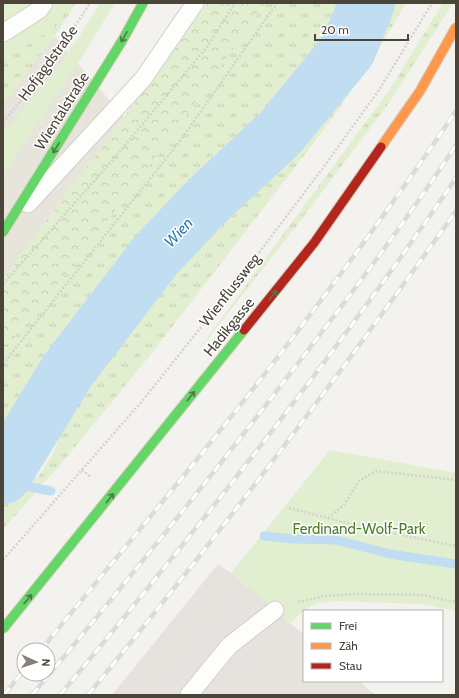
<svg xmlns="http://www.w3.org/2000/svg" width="459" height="698" font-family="Cabin,sans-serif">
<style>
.residential{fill:#e7e4dc}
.industrial{fill:#e6e2de}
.grass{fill:url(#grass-tufts)}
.forest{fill:url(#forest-crowns)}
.park{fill:#e1eecf}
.parking{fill:#e6e3df}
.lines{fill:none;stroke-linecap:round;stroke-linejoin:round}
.stream{stroke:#c0ddf1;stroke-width:9}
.river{stroke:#c0ddf1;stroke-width:56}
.lane-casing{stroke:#d2d0cb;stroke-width:19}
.fast-casing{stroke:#d6cebb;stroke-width:11}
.path{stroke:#d3d2cc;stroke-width:2.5;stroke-dasharray:2 2;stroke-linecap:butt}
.lane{stroke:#fdfdfc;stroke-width:17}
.fast{stroke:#63d668;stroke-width:9}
.rail-casing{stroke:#dbdbda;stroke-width:4.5}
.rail{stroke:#fff;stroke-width:3;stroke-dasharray:9;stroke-linecap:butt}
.fast-bridge-casing{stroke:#d6cebb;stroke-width:11;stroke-linecap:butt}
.slow-bridge-casing{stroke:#d6cebb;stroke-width:11;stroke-linecap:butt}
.jam-bridge-casing{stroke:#d6cebb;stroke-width:11;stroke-linecap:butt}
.fast-bridge{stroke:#63d668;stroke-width:9}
.slow-bridge{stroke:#ff974d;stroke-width:9}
.jam-bridge{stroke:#b3261e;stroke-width:9}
.oneway{stroke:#537749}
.labels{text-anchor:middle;stroke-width:3;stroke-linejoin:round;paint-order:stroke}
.street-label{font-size:15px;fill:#4b4439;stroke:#fff}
.park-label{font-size:15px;fill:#4a7f2a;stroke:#fff}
.water-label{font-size:16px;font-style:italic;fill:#2e7ab2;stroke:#fff}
</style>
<defs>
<pattern id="grass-tufts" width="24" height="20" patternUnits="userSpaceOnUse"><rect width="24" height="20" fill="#e1eecf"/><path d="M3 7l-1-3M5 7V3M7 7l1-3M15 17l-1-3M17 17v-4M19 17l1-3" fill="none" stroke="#c3cdb2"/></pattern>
<pattern id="forest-crowns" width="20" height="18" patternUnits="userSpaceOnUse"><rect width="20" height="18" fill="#e1eecf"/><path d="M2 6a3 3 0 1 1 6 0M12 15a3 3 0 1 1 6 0" fill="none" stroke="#c3cdb2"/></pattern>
</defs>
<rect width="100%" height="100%" fill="#f4f2ee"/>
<!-- residential -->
<path class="residential" d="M50 31 124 117 3 279V59Z"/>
<!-- industrial -->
<path class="industrial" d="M218 564 231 573 284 619 304 634V681H359L375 695H112Z"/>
<!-- grass -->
<g class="grass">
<path d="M71 3H76L59 30 3 106V58Z"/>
<path d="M265 3H352L349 18 335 49 252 144 227 147 136 245 64 348 7 444 3 448V350L89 246 194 105Z"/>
<path d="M380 3H406L380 47 332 119 152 353 60 465 3 529V492L11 480 19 477 29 480 38 477 52 455 84 381 256 166H281L353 73 365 48Z"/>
<path d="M443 3H453L389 103 294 229 188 364 390 89Z"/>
</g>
<!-- forest -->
<path class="forest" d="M207 3H265L194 105 89 246 3 350V279L124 117Z"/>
<!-- park -->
<g class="park">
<path d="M3 3H72L50 31 3 59Z"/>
<path d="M100 3H115L73 71 3 175V132C39 93 73 50 100 3Z"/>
<path d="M330 450 456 473V611L420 604 335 601 318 603 304 610 291 623 284 619 231 573Z"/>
</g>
<!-- parking -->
<path class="parking" d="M248 586 284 619 225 695H157Z"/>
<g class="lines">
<!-- stream -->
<g class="stream">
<path d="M3 482 51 491"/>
<path d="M264 536 294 539 336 540 390 554 456 564"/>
</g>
<!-- river -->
<path class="river" d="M3 476 68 370 156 255 209 199 280 133 348 50 367 3"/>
<defs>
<g id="lane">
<path d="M3 33 39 10 44 3"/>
<path d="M28 204 143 79 195 3"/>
<path d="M189 695 229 646 275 610"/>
</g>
<path id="fast" d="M3 232 122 41 143 3"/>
</defs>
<!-- lane casing -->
<use href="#lane" class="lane-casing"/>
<!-- fast casing -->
<use href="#fast" class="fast-casing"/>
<!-- path -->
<g class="path">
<path d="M3 122 49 66 90 3"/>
<path d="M3 284 111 162 207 47 235 3"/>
<path d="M3 364 180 141 277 3"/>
<path d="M82 470 91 477"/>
<path d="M289 508 362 527 456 546"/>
<path d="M328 518 343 506 359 481 376 471 456 480"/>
<path d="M3 560 143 400 233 287 320 172 379 90 432 3"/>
<path d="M298 602 325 596 355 594 423 595 456 602"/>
</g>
<!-- lane -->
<use href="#lane" class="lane"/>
<!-- fast -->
<use href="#fast" class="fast"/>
<defs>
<g id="rail">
<path d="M41 650C116 557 194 466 267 371 333 286 396 200 456 111"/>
<path d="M4 695 24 670"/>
<path d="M32 695C121 589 208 481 292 371 349 297 405 223 456 145"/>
<path d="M60 695C199 528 334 357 456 178"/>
<path d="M88 695C217 538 339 376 456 211"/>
</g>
</defs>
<!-- rail casing -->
<use href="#rail" class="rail-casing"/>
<!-- rail -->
<use href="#rail" class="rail"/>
<defs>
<path id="fast-bridge" d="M3 629 244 330"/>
<path id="slow-bridge" d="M381 147 420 91 456 27"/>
<path id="jam-bridge" d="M244 330 314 243 381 147"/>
</defs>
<!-- fast-bridge casing -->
<use href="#fast-bridge" class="fast-bridge-casing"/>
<!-- slow-bridge casing -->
<use href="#slow-bridge" class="slow-bridge-casing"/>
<!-- jam-bridge casing -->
<use href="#jam-bridge" class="jam-bridge-casing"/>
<!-- fast-bridge -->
<use href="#fast-bridge" class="fast-bridge"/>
<!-- slow-bridge -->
<use href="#slow-bridge" class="slow-bridge"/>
<!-- jam-bridge -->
<use href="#jam-bridge" class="jam-bridge"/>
</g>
<!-- one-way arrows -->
<defs><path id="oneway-shaft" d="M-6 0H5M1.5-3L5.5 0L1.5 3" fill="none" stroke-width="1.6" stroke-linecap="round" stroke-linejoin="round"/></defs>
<g class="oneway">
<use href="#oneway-shaft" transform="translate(124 37) rotate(120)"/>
<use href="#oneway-shaft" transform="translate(56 148) rotate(122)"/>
<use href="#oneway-shaft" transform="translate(273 295) rotate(-51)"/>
<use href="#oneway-shaft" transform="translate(191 396) rotate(-51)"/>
<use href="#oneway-shaft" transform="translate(110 498) rotate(-51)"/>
<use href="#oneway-shaft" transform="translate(28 599) rotate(-50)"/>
</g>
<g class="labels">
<!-- street labels -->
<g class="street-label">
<text transform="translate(48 63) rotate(-54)" y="5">Hofjagdstraße</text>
<text transform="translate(62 111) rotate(-58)" y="5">Wientalstraße</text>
<text transform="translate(230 290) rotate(-52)" y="5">Wienflussweg</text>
<text transform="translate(229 327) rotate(-51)" y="5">Hadikgasse</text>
</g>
<!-- park labels -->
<g class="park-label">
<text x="359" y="534">Ferdinand-Wolf-Park</text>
</g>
<!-- water labels -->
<g class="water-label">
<text transform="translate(178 232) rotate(-47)" y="6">Wien</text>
</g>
</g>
<!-- border -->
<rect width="459" height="698" fill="none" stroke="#4b4439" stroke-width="8"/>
<!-- legend -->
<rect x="303" y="610" width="140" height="72" fill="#ffffff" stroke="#b7b4b0"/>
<rect x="311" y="623" width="20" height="6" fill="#63d668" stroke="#b7b4b0"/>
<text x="339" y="630" font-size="12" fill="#4b4439">Frei</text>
<rect x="311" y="643" width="20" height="6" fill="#ff974d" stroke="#b7b4b0"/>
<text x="339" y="650" font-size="12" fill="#4b4439">Zäh</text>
<rect x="311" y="663" width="20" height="6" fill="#b3261e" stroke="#b7b4b0"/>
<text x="339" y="670" font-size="12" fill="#4b4439">Stau</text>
<!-- north arrow -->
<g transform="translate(36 662) rotate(93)"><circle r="19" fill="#ffffff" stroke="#b7b4b0"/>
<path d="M0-3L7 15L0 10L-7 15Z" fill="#868178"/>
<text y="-6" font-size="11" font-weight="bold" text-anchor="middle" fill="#4b4439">N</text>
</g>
<!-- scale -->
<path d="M315 34v6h93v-6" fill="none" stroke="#4b4439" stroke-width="2"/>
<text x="321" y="34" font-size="12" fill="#4b4439" stroke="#ffffff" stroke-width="3" paint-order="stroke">20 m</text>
</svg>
